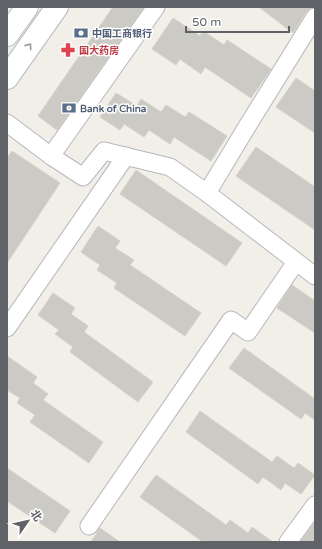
<svg xmlns="http://www.w3.org/2000/svg" width="322" height="549" font-family="'Varela Round','Noto Sans SC',sans-serif">
<style>
.building{fill:#cccac5;stroke:#d6d1c6}
.lines{fill:none;stroke-linecap:round;stroke-linejoin:round}
.street-casing{stroke:#b5b8bc;stroke-width:19}
.secondary-casing{stroke:#b6babf;stroke-width:24}
.street{stroke:#fff;stroke-width:17}
.secondary{stroke:#fff;stroke-width:22}
.oneway{stroke:#979a9d}
.labels{text-anchor:middle;stroke-width:3;stroke-linejoin:round;paint-order:stroke}
.service-label{font-size:10px;font-weight:bold;fill:#4e5e75;stroke:#fff;text-anchor:start}
.health-label{font-size:10px;font-weight:bold;fill:#be3a42;stroke:#fff;text-anchor:start}
</style>
<rect width="100%" height="100%" fill="#f1efe8"/>
<!-- building -->
<g class="building">
<path d="M113 7H144L57 130 38 116Z"/>
<path d="M259 7H312L306 12 293 33Z"/>
<path d="M173 18 200 36 203 31 224 45 227 40 271 69 251 98 205 67 201 74 180 59 176 65 152 49Z"/>
<path d="M296 78 315 91V133L276 107Z"/>
<path d="M116 93 137 106 141 99 161 112 166 105 185 117 189 112 227 136 211 161 174 137 170 144 149 130 144 137 124 124 120 130 100 117Z"/>
<path d="M256 147 315 187V230L236 176Z"/>
<path d="M12 151 60 183 7 263V158Z"/>
<path d="M136 170 242 243 226 266 120 194Z"/>
<path d="M98 226 120 241 115 248 134 260 130 265 201 313 185 336 114 288 117 283 97 270 100 265 81 252Z"/>
<path d="M292 285 315 301V333L277 308Z"/>
<path d="M53 293 75 308 71 314 88 326 84 332 153 382 138 402 70 352 73 347 55 334 59 330 38 315Z"/>
<path d="M244 348 315 399V420L305 413 301 419 229 368Z"/>
<path d="M7 356 37 377 33 383 48 394 43 400 103 442 89 463 30 422 35 415 17 403 20 398 7 390Z"/>
<path d="M200 411 272 462 277 456 294 468 298 463 315 475 301 494 285 483 281 490 263 477 258 484 186 432Z"/>
<path d="M7 468 70 511 55 533 7 501Z"/>
<path d="M156 475 226 525 230 520 248 533 252 527 273 542H203L140 497Z"/>
<path d="M315 522V542H300Z"/>
<path d="M100 528 120 542H91Z"/>
</g>
<g class="lines">
<defs>
<g id="street">
<path d="M7 123 51 156 83 177 104 151 170 167 207 193 315 276"/>
<path d="M51 156 156 7"/>
<path d="M207 193 248 125 315 17"/>
<path d="M7 328 126 156"/>
<path d="M89 526 231 320 248 332 296 262"/>
<path d="M288 542 315 505"/>
</g>
<g id="secondary">
<path d="M7 35 27 7"/>
<path d="M7 78 57 7"/>
</g>
</defs>
<!-- street casing -->
<use href="#street" class="street-casing"/>
<!-- secondary casing -->
<use href="#secondary" class="secondary-casing"/>
<!-- street -->
<use href="#street" class="street"/>
<!-- secondary -->
<use href="#secondary" class="secondary"/>
</g>
<!-- one-way arrows -->
<defs><path id="oneway-chevron" d="M-2-3.5L2.5 0L-2 3.5" fill="none" stroke-width="1.6" stroke-linecap="round" stroke-linejoin="round"/></defs>
<use class="oneway" href="#oneway-chevron" transform="translate(29 46) rotate(-55)"/>
<!-- icons -->
<defs>
<symbol id="bank-bare" viewBox="-9 -9 18 18"><path d="M-6-4H6V4H-6ZM0-2.3a2.3 2.3 0 1 0 0 4.6a2.3 2.3 0 1 0 0-4.6Z" fill="#5c6f8a" stroke="#fff" stroke-width="2.5" paint-order="stroke"/></symbol>
<symbol id="pharmacy-bare" viewBox="-9 -9 18 18"><path d="M-2-6h4v4h4v4h-4v4h-4v-4h-4v-4h4Z" fill="#e0444e" stroke="#fff" stroke-width="2.5" paint-order="stroke"/></symbol>
</defs>
<g fill-rule="evenodd">
<use href="#bank-bare" x="71" y="23" width="20" height="20"/>
<use href="#pharmacy-bare" x="58" y="40" width="20" height="20"/>
<use href="#bank-bare" x="59" y="98" width="20" height="20"/>
</g>
<g class="labels">
<!-- service labels -->
<g class="service-label">
<text x="92" y="37">中国工商银行</text>
<text x="80" y="112">Bank of China</text>
</g>
<!-- health labels -->
<g class="health-label">
<text x="79" y="54">国大药房</text>
</g>
</g>
<!-- border -->
<rect width="322" height="549" fill="none" stroke="#5f6368" stroke-width="16"/>
<!-- north arrow -->
<g transform="translate(28 521) rotate(56)" stroke="#ffffff" stroke-width="3" paint-order="stroke">
<path d="M0-3L7 15L0 10L-7 15Z" fill="#5f6368"/>
<text y="-6" font-size="11" font-weight="bold" text-anchor="middle" fill="#5f6368">北</text>
</g>
<!-- scale -->
<path d="M186 26v6h103v-6" fill="none" stroke="#5f6368" stroke-width="2"/>
<text x="192" y="26" font-size="12" fill="#5f6368" stroke="#ffffff" stroke-width="3" paint-order="stroke">50 m</text>
</svg>
